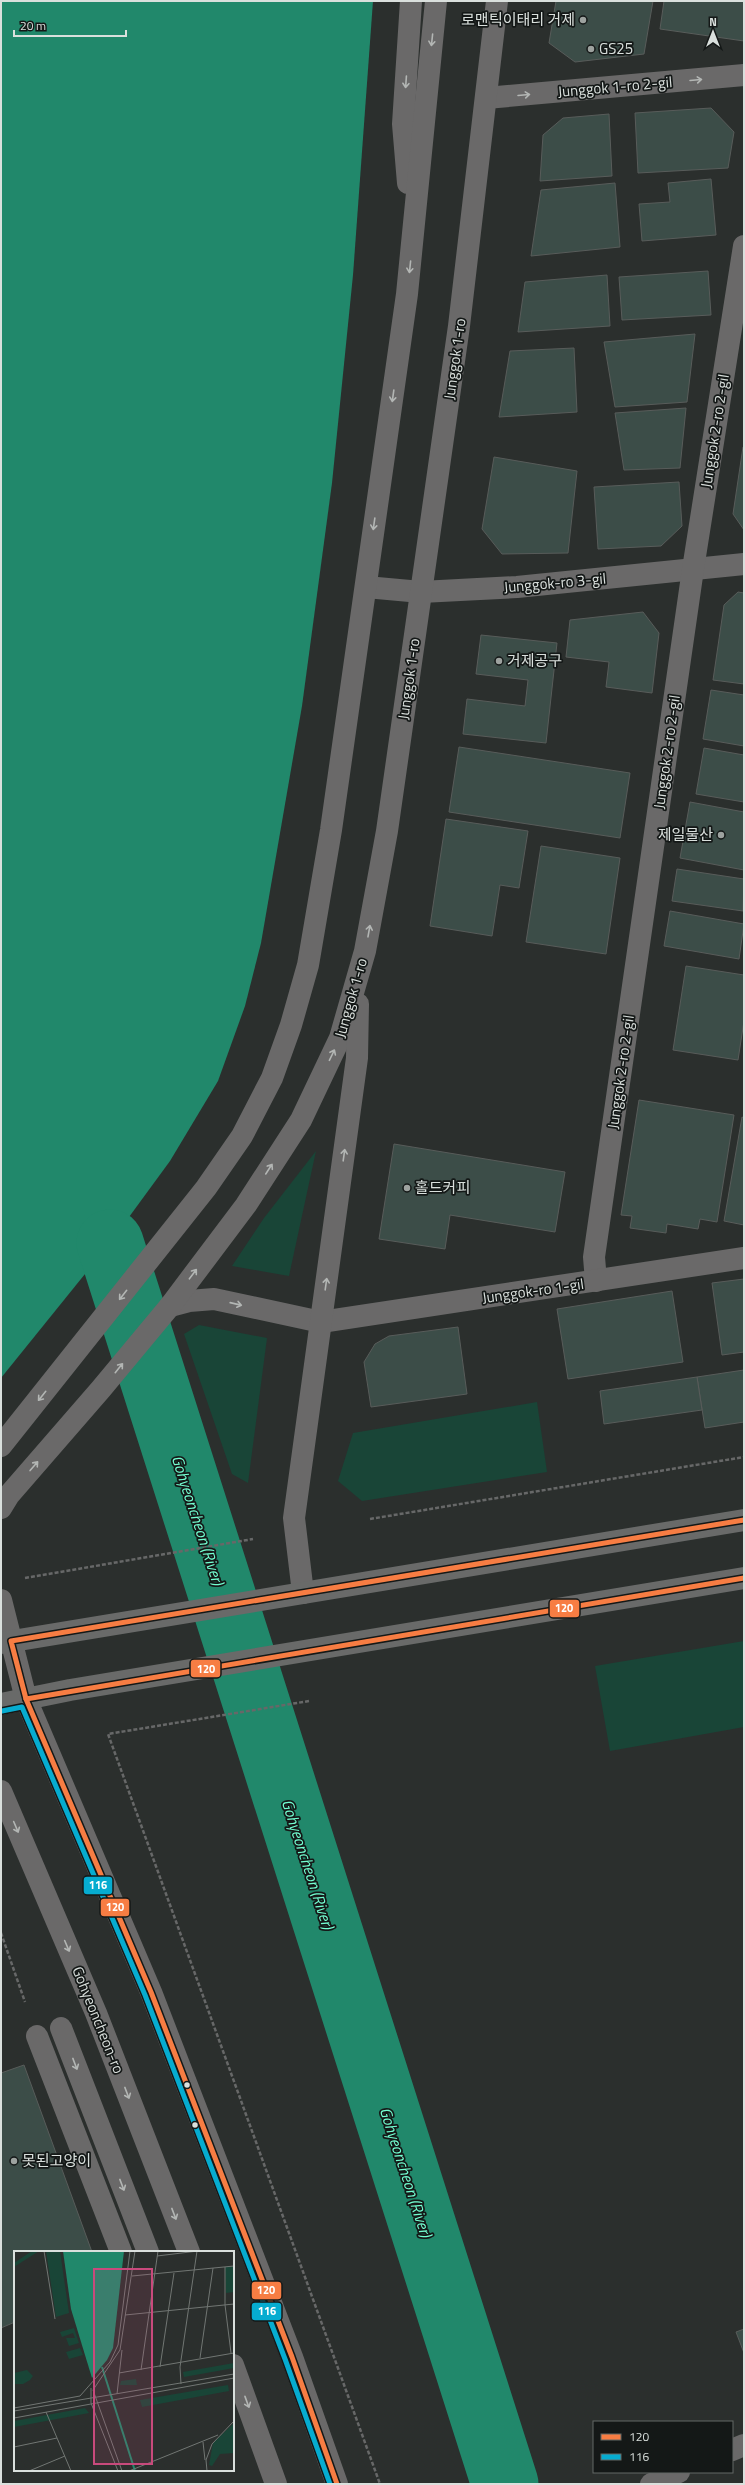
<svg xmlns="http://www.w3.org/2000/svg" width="745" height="2485" font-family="'Titillium Web','Noto Sans KR',sans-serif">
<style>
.green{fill:#194537}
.water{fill:#21886b}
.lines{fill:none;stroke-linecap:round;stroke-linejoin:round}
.river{stroke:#21886b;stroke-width:67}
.building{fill:#3c4d48;stroke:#585c5a}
.path{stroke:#676868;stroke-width:2.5;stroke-dasharray:4 2;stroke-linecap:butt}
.minor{stroke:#6a6969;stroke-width:22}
.major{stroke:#696a69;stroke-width:22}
.bus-1-casing{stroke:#141817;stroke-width:8}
.bus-2-casing{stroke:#141817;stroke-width:8}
.bus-1{stroke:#f77d43;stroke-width:5}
.bus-2{stroke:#06acd0;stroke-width:5}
.oneway{stroke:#b3b6b4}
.poi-dot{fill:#9da29f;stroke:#141817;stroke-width:1.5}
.bus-dot{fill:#dae0dd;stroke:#141817;stroke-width:1.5}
.labels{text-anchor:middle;stroke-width:3.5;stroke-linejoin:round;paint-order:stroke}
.poi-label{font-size:15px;fill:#dae0dd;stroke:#141817;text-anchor:start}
.street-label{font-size:15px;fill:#dae0dd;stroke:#141817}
.water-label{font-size:16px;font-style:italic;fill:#73fed1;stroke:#141817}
.inset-river{fill:none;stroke:#21886b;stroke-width:2}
.inset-road{fill:none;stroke:#717673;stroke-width:1}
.view{fill:#c84a7c;fill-opacity:0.15;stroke:#c84a7c;stroke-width:2}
.inset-edge{fill:none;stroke:#dae0dd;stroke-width:2}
.line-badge{stroke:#141817;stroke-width:1.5}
.badge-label{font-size:11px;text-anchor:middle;font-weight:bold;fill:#fff}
</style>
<rect width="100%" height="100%" fill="#2b2f2d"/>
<!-- green -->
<g class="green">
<path d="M316 1151 289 1276 232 1266 264 1218Z"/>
<path d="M199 1325 267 1338 248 1483 232 1474 184 1334Z"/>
<path d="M537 1402 547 1472 362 1501 338 1481 353 1433Z"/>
<path d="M744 1641V1727L610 1751 595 1666Z"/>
</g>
<!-- water -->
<path class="water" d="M1 1H373L353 275 332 483 302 706 261 943 245 1006 218 1081 170 1161 110 1243 1 1378Z"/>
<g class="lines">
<!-- river -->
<path class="river" d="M110 1243 505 2484"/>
</g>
<!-- building -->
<g class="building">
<path d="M556 1H653L644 54 575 62 549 43Z"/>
<path d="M664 1H744V41L660 29Z"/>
<path d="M711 108 734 132 728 168 638 173 635 113Z"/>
<path d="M609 114 612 176 540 181 543 135 563 118Z"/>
<path d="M711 179 716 235 642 241 639 204 670 202 668 183Z"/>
<path d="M615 183 620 247 531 256 541 190Z"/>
<path d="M708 271 711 315 622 320 619 277Z"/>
<path d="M607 275 610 326 518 332 525 282Z"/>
<path d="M695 334 687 402 615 407 604 342Z"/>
<path d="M574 348 577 412 499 417 510 351Z"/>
<path d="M686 408 680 468 624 470 615 413Z"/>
<path d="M743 447H744V530L733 514Z"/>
<path d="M494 457 577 471 568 553 502 554 482 529Z"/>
<path d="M679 482 682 526 661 546 598 549 594 487Z"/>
<path d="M738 592 744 593V684L713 680 724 605Z"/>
<path d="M643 612 659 633 652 693 606 687 609 662 566 657 570 620Z"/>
<path d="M481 635 557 643 546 743 463 734 467 699 525 706 528 680 476 674Z"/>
<path d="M711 690 744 695V746L703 739Z"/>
<path d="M459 747 630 773 620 838 449 812Z"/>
<path d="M704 748 744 755V802L696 794Z"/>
<path d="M690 802 744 812V870L680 858Z"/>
<path d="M446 819 528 831 519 888 500 885 492 936 430 926Z"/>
<path d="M541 846 620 858 606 954 526 942Z"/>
<path d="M677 869 744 879 743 911 672 901Z"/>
<path d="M670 911 744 924 739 959 664 946Z"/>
<path d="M686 966 744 975V1021L738 1060 673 1050Z"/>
<path d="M639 1100 734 1115 717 1222 700 1219 698 1229 667 1224 666 1233 630 1228 632 1216 621 1215Z"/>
<path d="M742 1117 744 1118V1225L724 1221Z"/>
<path d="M394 1144 565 1172 555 1232 450 1215 445 1249 379 1239Z"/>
<path d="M744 1279V1352L722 1355 712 1283Z"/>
<path d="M672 1291 683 1362 568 1379 557 1309Z"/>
<path d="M458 1327 467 1394 371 1407 364 1362 375 1344 389 1336Z"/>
<path d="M744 1370V1422L705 1428 697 1377Z"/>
<path d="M697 1377 702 1410 604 1424 600 1391Z"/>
<path d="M24 2065 92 2252H15V2322L1 2328V2073Z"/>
<path d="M744 2329V2353L736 2332Z"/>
</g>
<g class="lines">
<!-- path -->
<g class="path">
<path d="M370 1519 744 1457"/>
<path d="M25 1578 253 1539"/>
<path d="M309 1701 108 1734 380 2484"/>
<path d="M1 1933 25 2002"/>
</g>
<!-- minor -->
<g class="minor">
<path d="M486 98 744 75"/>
<path d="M408 183 403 124 411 1"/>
<path d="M366 587 421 592 517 587 744 564"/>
<path d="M596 1281 594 1257 693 569 744 246"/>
<path d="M170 1306 189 1301 214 1299 321 1322 744 1258"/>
<path d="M1 1446 206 1188 242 1136 272 1078 291 1025 308 965 331 830 407 294 436 1"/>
<path d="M1 1508 9 1495 101 1389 170 1306 246 1205 301 1120 340 1038 365 951 387 831 459 326 497 1"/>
<path d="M303 1593 294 1518 357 1058 358 1004"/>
<path d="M1 1600 26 1699 151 1992 292 2357 337 2484"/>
<path d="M1 1791 96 2013 189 2252"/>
<path d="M61 2028 148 2252"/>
<path d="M37 2036 121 2252"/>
<path d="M233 2365 276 2484"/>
<path d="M732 2450 744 2445"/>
<path d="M651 2484 679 2472"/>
</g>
<!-- major -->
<g class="major">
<path d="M1 1643 744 1520"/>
<path d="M1 1704 70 1690 744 1578"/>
</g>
<defs>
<g id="bus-1">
<path d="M26 1699 744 1578"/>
<path d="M337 2484 292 2357 151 1992 26 1699 11 1641 744 1520"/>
</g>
<path id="bus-2" d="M2 1711 22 1707 145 1995 285 2359 330 2484"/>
</defs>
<!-- bus-1 casing -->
<use href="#bus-1" class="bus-1-casing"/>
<!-- bus-2 casing -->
<use href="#bus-2" class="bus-2-casing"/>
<!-- bus-1 -->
<use href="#bus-1" class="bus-1"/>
<!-- bus-2 -->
<use href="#bus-2" class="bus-2"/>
</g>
<!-- one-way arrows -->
<defs><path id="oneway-shaft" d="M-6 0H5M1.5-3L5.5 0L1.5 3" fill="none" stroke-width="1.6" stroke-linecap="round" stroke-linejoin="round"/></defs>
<g class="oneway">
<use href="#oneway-shaft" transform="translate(432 40) rotate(96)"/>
<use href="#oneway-shaft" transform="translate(696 80) rotate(-5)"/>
<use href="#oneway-shaft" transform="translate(406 82) rotate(94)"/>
<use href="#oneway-shaft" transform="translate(524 95) rotate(-5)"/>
<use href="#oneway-shaft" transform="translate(410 267) rotate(96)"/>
<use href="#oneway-shaft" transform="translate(393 396) rotate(98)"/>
<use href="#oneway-shaft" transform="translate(374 524) rotate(98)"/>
<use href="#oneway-shaft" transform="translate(369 931) rotate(-80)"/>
<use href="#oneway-shaft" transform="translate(332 1055) rotate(-64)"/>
<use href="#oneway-shaft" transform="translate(344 1155) rotate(-82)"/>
<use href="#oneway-shaft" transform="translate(269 1169) rotate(-57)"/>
<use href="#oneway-shaft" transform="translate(193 1274) rotate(-53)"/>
<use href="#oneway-shaft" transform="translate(326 1284) rotate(-82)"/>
<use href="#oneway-shaft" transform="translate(123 1295) rotate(128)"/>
<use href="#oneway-shaft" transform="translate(236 1304) rotate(13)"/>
<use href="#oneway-shaft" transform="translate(119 1368) rotate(-51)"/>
<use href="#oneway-shaft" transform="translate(42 1396) rotate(129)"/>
<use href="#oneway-shaft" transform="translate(34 1466) rotate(-49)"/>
<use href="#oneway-shaft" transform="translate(16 1827) rotate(67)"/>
<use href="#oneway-shaft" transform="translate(67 1946) rotate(67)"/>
<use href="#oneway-shaft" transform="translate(75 2064) rotate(69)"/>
<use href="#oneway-shaft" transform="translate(127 2093) rotate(69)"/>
<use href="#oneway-shaft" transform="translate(122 2185) rotate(69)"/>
<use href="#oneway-shaft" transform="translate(174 2214) rotate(69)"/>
<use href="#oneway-shaft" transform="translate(247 2402) rotate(70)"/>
</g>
<!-- markers -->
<g class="poi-dot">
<circle cx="583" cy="20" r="4"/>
<circle cx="591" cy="49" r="4"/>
<circle cx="499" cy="661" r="4"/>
<circle cx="721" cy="835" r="4"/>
<circle cx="407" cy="1188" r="4"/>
<circle cx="14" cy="2161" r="4"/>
</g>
<g class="bus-dot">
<circle cx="187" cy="2085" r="3.5"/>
<circle cx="195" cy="2125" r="3.5"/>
</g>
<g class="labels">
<!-- poi labels -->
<g class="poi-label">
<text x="575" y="25" text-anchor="end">로맨틱이태리 거제</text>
<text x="599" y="54">GS25</text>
<text x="507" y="666">거제공구</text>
<text x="713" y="840" text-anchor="end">제일물산</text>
<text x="415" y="1193">홀드커피</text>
<text x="22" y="2166">못된고양이</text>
</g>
<!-- street labels -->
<g class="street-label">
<text transform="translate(615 87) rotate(-5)" y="5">Junggok 1-ro 2-gil</text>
<text transform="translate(455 359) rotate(-82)" y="5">Junggok 1-ro</text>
<text transform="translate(715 431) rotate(-81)" y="5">Junggok 2-ro 2-gil</text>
<text transform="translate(555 583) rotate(-5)" y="5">Junggok-ro 3-gil</text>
<text transform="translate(409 679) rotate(-82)" y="5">Junggok 1-ro</text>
<text transform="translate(667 752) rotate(-82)" y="5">Junggok 2-ro 2-gil</text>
<text transform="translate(351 998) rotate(-74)" y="5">Junggok 1-ro</text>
<text transform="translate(621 1072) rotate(-82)" y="5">Junggok 2-ro 2-gil</text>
<text transform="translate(533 1291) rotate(-8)" y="5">Junggok-ro 1-gil</text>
<text transform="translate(98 2020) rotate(68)" y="5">Gohyeoncheon-ro</text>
</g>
<!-- water labels -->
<g class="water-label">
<text transform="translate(198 1520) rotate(72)" y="6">Gohyeoncheon (River)</text>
<text transform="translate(308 1864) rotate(72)" y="6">Gohyeoncheon (River)</text>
<text transform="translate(406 2172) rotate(72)" y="6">Gohyeoncheon (River)</text>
</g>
</g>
<!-- overview -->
<g transform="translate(14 2251)">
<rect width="220" height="220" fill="#2b2f2d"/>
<path d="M18 0H25L0 16V12ZM32 0H46L55 62 42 66ZM220 15V41L212 42 211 16ZM60 77 65 92 55 95 52 87H61L59 82 48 86 46 81ZM66 97 69 104 55 108 52 101ZM220 112V117L170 126 169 121ZM13 119 19 125 16 129 9 133H0V122ZM122 128 123 134H106L107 130ZM214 134 215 140 128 156 126 149ZM71 157 75 162 0 176V170ZM220 172V202L206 203 198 215 195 214 199 192Z" fill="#194537"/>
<path d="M49 0H110L99 97 93 109 78 127 57 58Z" fill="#21886b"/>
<path class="inset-river" d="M88 116 121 220"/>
<path class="inset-road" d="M30 0 41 68M143 5 184 0M211 16V54L217 102M118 25 220 15M111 64 220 53M186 107 199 17M146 116 160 22M127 119 144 0M105 122 220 102M167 133 166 116 183 0M77 137V152L104 220M103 143 108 99M0 157 66 145 96 111 104 94 116 0M0 160 220 123M32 161 57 220M0 167 220 127M189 191 191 209M0 196 43 187M15 220 51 205M108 220 79 139 106 99 121 0M115 220 204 184M193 220 192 209 198 193 220 170"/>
<path class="view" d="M80 18H138V213H80Z"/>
<rect width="220" height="220" class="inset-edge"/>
</g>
<g class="line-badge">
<rect x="549" y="1599" width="31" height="19" rx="4" fill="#f77d43"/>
<rect x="190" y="1659" width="31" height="19" rx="4" fill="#f77d43"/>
<rect x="83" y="1876" width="30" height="19" rx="4" fill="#06acd0"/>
<rect x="100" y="1898" width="30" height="19" rx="4" fill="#f77d43"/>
<rect x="251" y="2281" width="31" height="19" rx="4" fill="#f77d43"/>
<rect x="251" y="2302" width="31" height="19" rx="4" fill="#06acd0"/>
</g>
<g class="badge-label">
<text x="564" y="1612">120</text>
<text x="206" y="1673">120</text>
<text x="98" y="1889">116</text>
<text x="115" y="1911">120</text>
<text x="266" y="2294">120</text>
<text x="267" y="2315">116</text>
</g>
<!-- border -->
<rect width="745" height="2485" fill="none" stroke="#dae0dd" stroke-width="4"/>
<!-- legend -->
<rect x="593" y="2421" width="140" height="52" fill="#141817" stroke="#636866"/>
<rect x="601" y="2434" width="20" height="6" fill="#f77d43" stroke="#636866"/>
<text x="629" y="2441" font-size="12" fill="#dae0dd">120</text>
<rect x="601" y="2454" width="20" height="6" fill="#06acd0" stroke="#636866"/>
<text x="629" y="2461" font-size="12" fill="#dae0dd">116</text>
<!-- north arrow -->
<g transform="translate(713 32)" stroke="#141817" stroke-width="3" paint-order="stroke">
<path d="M0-3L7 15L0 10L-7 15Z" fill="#dae0dd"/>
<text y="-6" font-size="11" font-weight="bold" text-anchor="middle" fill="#dae0dd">N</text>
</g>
<!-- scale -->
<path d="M14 30v6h112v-6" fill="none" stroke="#dae0dd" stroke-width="2"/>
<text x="20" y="30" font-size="12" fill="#dae0dd" stroke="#141817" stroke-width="3" paint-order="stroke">20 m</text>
</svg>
